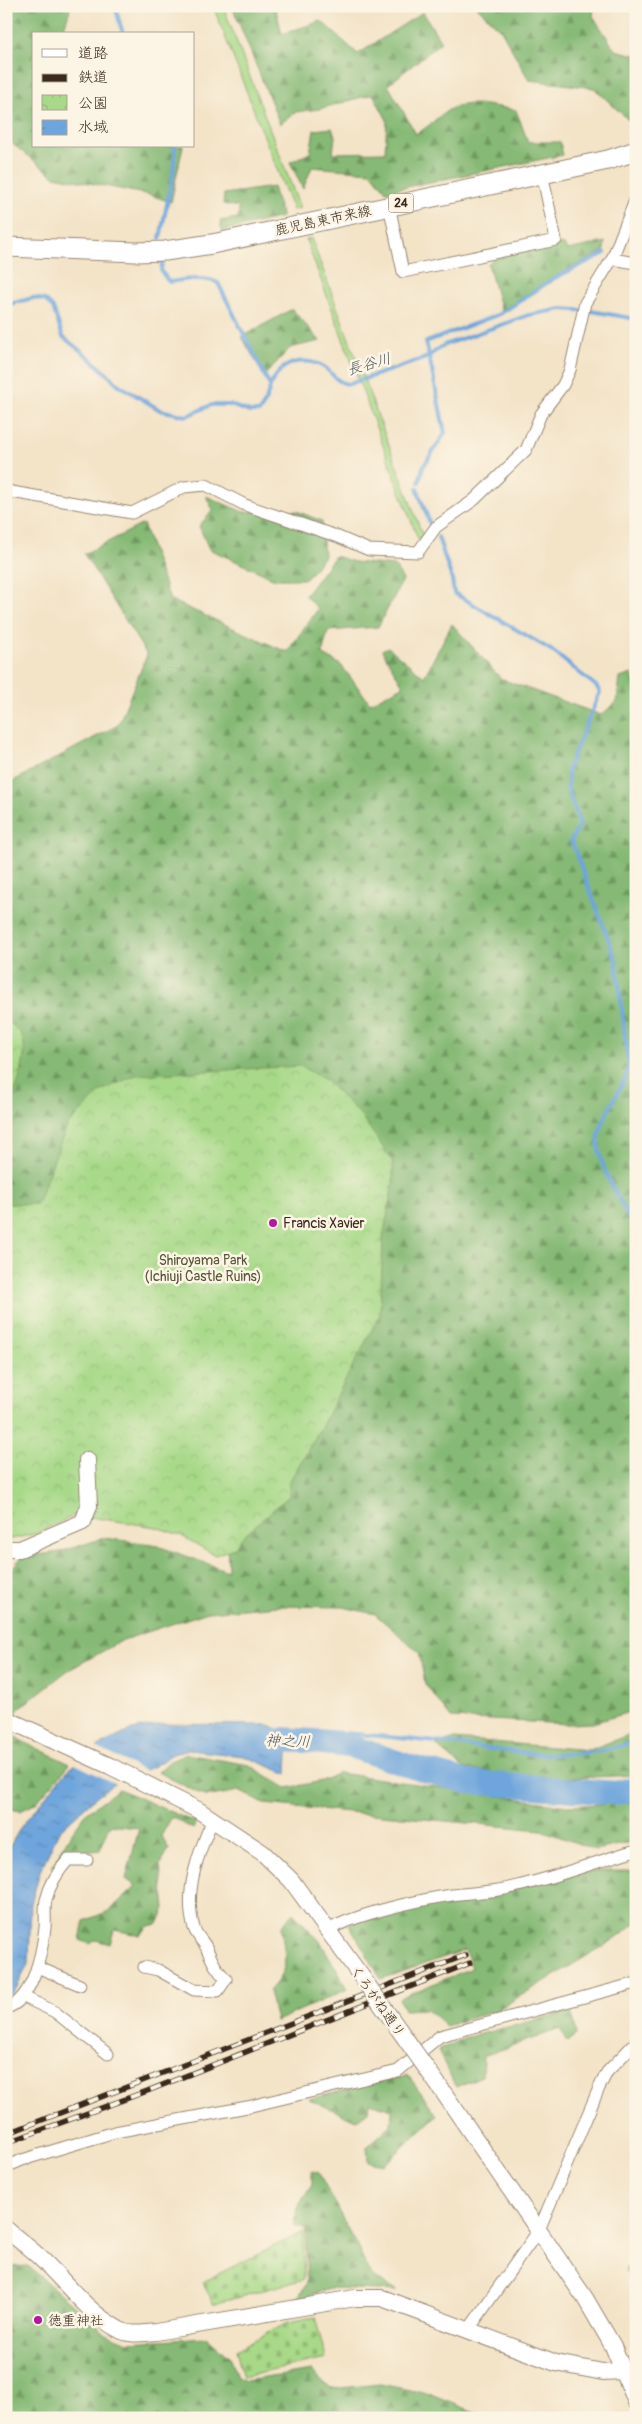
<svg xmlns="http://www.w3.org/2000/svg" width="642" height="2424" font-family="Pangolin,'Klee One',sans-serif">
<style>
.grass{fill:#a7d988;stroke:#718253}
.forest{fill:url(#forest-firs);stroke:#607249}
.cemetery{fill:url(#cemetery-stones);stroke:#718253}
.park{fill:url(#park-crowns);stroke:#718253}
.water{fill:url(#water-ripples);stroke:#54687d}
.pier{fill:#f3e3c7}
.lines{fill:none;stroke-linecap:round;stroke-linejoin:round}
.stream{stroke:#6ea5dc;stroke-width:4}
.river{stroke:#6ea5dc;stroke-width:24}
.street-casing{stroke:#978672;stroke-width:13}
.secondary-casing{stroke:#978672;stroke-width:18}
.primary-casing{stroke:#978672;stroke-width:21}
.street{stroke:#fff;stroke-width:11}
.secondary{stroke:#fff;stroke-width:16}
.primary{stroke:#fff;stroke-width:19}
.rail-casing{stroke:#3b2a1e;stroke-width:5.5}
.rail{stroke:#fcf5e5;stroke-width:4;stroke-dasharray:11;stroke-linecap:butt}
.secondary-bridge-casing{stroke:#978672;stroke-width:18;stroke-linecap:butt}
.secondary-bridge{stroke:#fff;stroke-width:16}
.poi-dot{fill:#b5179e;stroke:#fcf5e5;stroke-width:2}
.labels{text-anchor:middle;stroke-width:5;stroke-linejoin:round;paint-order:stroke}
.shield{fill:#fcf5e5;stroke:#75675a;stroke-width:1}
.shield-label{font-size:12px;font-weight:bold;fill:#3b2a1e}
.street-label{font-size:14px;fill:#3b2a1e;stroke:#fcf5e5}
.poi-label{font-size:14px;fill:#3b2a1e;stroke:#fcf5e5;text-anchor:start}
.park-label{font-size:14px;fill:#565638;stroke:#fcf5e5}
.water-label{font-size:15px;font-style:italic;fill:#4d5560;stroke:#fcf5e5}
</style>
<defs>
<pattern id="forest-firs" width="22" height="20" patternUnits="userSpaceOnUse" patternTransform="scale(1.25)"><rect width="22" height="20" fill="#85b974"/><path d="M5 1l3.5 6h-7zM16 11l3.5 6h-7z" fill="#6e975f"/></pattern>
<pattern id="cemetery-stones" width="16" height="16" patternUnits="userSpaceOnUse" patternTransform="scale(1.25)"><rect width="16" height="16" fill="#a7d988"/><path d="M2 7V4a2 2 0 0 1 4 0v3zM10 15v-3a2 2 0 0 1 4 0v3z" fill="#91ba75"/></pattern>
<pattern id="park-crowns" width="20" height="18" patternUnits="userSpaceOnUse" patternTransform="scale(1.25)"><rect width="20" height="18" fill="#a7d988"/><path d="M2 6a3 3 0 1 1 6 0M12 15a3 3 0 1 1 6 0" fill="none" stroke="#91ba75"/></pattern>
<pattern id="water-ripples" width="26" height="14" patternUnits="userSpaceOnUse" patternTransform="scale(1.25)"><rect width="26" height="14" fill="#6ea5dc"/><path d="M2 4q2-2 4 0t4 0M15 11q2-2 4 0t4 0" fill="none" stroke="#5c87b2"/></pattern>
</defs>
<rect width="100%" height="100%" fill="#fcf5e5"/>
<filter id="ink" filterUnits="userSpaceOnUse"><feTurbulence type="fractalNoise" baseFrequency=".02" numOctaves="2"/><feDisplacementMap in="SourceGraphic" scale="10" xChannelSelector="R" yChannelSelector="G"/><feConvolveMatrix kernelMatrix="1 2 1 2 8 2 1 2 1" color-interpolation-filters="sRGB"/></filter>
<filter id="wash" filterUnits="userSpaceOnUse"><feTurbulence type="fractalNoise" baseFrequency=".0096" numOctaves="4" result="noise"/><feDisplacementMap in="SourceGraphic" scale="20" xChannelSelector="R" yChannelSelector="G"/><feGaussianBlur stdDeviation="1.12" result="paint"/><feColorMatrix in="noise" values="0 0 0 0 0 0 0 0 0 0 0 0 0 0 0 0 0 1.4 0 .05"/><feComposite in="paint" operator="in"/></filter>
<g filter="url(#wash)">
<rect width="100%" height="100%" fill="#f3e3c7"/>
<!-- grass -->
<g class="grass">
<path d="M219 6H223L300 208 293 210 215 11Z"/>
<path d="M311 238 423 536 418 539 306 240Z"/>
</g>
<!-- forest -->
<g class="forest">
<path d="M6 6H71L62 34H34V146H183L171 202 150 195 54 176 10 142H6Z"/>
<path d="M232 6H275L282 34 321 21 358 54 423 12 441 42 388 85 416 134C428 128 436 118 447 111 467 98 494 107 516 110L528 142H560L563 155 386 191 371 172 312 167 303 189 290 162 310 153 314 130 332 128 335 136 333 153 385 152 387 120 373 94 319 109 296 112 280 124Z"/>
<path d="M476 6H594L593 16 615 50 636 55V91L630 103 636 113V127L594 88 529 80 501 30Z"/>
<path d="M273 187 282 217 222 231 220 221 238 218 239 207 223 204 224 194Z"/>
<path d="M605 242 604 251 552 278 501 311 488 264 495 257 563 244 568 250Z"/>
<path d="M292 309 320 341 290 348 264 376 242 337Z"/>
<path d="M206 496 243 512 296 511 322 521 324 556 306 579H275L209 549 199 526 213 510Z"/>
<path d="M143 524 170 600 287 652 318 609 305 596 335 556 354 562 395 566 403 580 378 627 328 631 322 654 341 665 370 703 403 686 382 650 388 647 424 677 452 624 501 679 601 715 617 702 620 678 632 674 636 691V1710L593 1723 569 1724 451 1718 425 1684 419 1652 375 1614 343 1607 279 1606 208 1612 123 1640 67 1671 18 1709 10 1730 20 1740 70 1764 35 1804 20 1811 6 1808V1575L22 1557 60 1552 104 1538 152 1544 228 1571 227 1540 6 1279V785L118 725 147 655 84 554Z"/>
<path d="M636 1732V1775L546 1779 464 1769 436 1745 455 1739 589 1750Z"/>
<path d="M187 1754 249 1765 287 1788 322 1781 339 1773 568 1806 636 1802V1841L596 1850 541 1830 264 1804 239 1791 206 1797 158 1772 170 1761Z"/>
<path d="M119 1789 196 1823 193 1829 172 1817 161 1836 169 1849 160 1865 165 1908 158 1924 149 1926 140 1935 114 1930 110 1944 96 1940 90 1944 80 1940 84 1921 109 1911 136 1886 126 1879 139 1828 110 1825 100 1850 70 1854 52 1867 68 1838 87 1812Z"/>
<path d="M593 1871H636V1923L615 1939 497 2010 446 2026 427 2009 404 2010 399 1998 472 1968 465 1950 381 1979 349 1924C429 1903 512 1890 593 1871Z"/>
<path d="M293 1913 320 1941 348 1989 276 2021 269 1991C294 1965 282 1956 282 1925Z"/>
<path d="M571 2011 577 2034 567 2042 560 2029 483 2056 482 2076 456 2087 438 2051 464 2038Z"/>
<path d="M408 2075 437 2115 384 2165 368 2162 367 2147 391 2125 392 2110 369 2103 368 2111 356 2120 309 2099Z"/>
<path d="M312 2171 319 2173 372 2276 397 2291 333 2288 297 2299 307 2282 305 2228 293 2225 299 2205 312 2185Z"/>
<path d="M636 2256V2274L630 2277 625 2270Z"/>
<path d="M28 2266 104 2332 128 2342 206 2337 231 2359 237 2377 245 2381 312 2371 331 2389 380 2384 429 2394 490 2418H25L21 2414 17 2418H7L6 2267Z"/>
</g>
<!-- cemetery -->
<g class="cemetery">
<path d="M303 2232 304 2279 214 2304 202 2282Z"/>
<path d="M315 2317 326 2359 243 2377 236 2350 287 2322Z"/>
</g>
<!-- park -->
<g class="park">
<path d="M6 1023 12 1024C15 1028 20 1032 22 1036 30 1057 15 1093 6 1112Z"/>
<path d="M300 1066 324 1079 360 1114 393 1162V1184L383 1238 380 1314 319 1431 289 1482V1496L244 1535 234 1548 215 1555 180 1535 156 1527 76 1515 35 1534 6 1540V1204H37L67 1126 101 1091 136 1075Z"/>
</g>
<!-- water -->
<path class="water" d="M162 1724 270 1725 289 1735 287 1774 244 1756 189 1750 173 1754 154 1766 114 1784 98 1795 59 1831 40 1871 31 1904 29 1962 16 1989 6 2002V1853L22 1825 67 1771 100 1745 132 1730Z"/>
<!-- pier -->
<path class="pier" d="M94 1746 147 1772 118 1785 73 1763Z"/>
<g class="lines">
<!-- stream -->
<g class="stream">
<path d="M115 6 123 34"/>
<path d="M160 238 173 175 175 146"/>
<path d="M162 262 161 271 169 282C184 280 203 276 218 283L269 384"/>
<path d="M6 305 33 298 45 300 53 308 63 337 90 358 119 385 160 410 187 416 211 405H230L250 412H259C270 400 266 386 280 371 291 359 311 359 324 367 333 373 336 383 349 384L426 358 444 345 529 315 562 309 591 311 636 319"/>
<path d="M419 482 423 467 445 433 426 342 500 314 553 279 605 253"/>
<path d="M417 488 430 524"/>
<path d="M438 537 452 579 454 593 551 650 596 686 600 692 568 768V791L580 824 571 840 616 960 629 1068C622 1091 604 1111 599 1135 593 1163 625 1206 636 1232"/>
<path d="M636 1275V1287"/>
<path d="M277 1732 284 1729C335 1732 385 1736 436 1742 504 1750 569 1766 636 1741"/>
</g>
<!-- river -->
<path class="river" d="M258 1740 306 1741 350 1746 412 1767 467 1782 616 1793 636 1788"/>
</g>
</g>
<g filter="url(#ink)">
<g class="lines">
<defs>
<g id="street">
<path d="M389 205 403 272 556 240 542 173"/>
<path d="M612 259 636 263"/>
<path d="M6 491 132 513 184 487 206 485 245 505 336 536 369 550 418 552 436 527 474 500 526 450 541 414 563 385 570 370 585 303 612 259 636 198"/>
<path d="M328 1930C357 1914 418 1900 452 1895 469 1893 488 1892 505 1889 549 1880 592 1863 636 1850"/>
<path d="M37 1967 80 1985"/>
<path d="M144 1967 158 1970 194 1990 218 1991 226 1979C215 1968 213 1962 206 1947 203 1941 196 1935 194 1928 183 1892 199 1851 213 1819"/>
<path d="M24 1997 55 2012 108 2054"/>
<path d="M6 2008C33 2001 42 1952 45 1928 46 1919 44 1909 46 1900 50 1884 57 1872 68 1860H87"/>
<path d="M6 2167 22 2160 115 2132 247 2107 398 2071 440 2036 636 1983"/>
<path d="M469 2329 539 2230 599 2088 607 2072 636 2042"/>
<path d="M636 2343V2347"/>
<path d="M623 2371 636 2368"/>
</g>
<g id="secondary">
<path d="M6 1549H20L83 1522 89 1506 87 1460"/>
<path d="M6 1719 110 1766 198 1810 263 1853 291 1880 361 1976"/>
<path d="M439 2086 585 2298 613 2346 636 2402"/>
<path d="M6 2229C16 2238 26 2245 36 2254 63 2278 85 2311 118 2329 129 2336 143 2333 156 2332L355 2298H382L556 2363 603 2372 623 2371"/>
</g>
<path id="primary" d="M6 247 136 252 165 251 212 244 608 160 636 151"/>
</defs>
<!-- street casing -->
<use href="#street" class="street-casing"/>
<!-- secondary casing -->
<use href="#secondary" class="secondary-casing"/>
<!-- primary casing -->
<use href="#primary" class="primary-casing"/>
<!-- street -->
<use href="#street" class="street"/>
<!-- secondary -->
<use href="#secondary" class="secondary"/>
<!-- primary -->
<use href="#primary" class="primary"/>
<defs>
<g id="rail">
<path d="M6 2134 466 1955"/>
<path d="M6 2143 150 2090 470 1963"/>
</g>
</defs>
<!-- rail casing -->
<use href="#rail" class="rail-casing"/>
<!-- rail -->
<use href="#rail" class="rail"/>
<defs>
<path id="secondary-bridge" d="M361 1976 439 2086"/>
</defs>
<!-- secondary-bridge casing -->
<use href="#secondary-bridge" class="secondary-bridge-casing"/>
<!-- secondary-bridge -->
<use href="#secondary-bridge" class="secondary-bridge"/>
</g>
</g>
<!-- markers -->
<g class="poi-dot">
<circle cx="273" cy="1223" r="5"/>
<circle cx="38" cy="2320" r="5"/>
</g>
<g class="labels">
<!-- shield labels -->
<rect class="shield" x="388.5" y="193.5" width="25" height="19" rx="4"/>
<g class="shield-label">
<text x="401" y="207">24</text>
</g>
<!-- street labels -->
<g class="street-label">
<text transform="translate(323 220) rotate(-12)" y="5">鹿児島東市来線</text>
<text transform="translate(378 2001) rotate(55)" y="5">くろがね通り</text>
</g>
<!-- poi labels -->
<g class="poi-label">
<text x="283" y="1228">Francis Xavier</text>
<text x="48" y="2325">徳重神社</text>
</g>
<!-- park labels -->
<g class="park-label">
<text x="203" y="1265">Shiroyama Park<tspan x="203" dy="16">(Ichiuji Castle Ruins)</tspan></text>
</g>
<!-- water labels -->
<g class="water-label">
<text transform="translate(369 364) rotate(-16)" y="5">長谷川</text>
<text transform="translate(288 1741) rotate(2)" y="5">神之川</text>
</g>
</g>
<!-- margin -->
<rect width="642" height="2424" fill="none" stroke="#fcf5e5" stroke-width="25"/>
<!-- legend -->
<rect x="32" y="32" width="162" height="115" fill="#fcf5e5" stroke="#afa495"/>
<rect x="42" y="49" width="25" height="8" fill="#ffffff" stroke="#afa495"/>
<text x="78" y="58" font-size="15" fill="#3b2a1e">道路</text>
<rect x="42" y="74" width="25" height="8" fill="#3b2a1e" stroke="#afa495"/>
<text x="78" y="82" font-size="15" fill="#3b2a1e">鉄道</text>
<rect x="42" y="95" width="25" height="15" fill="url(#park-crowns)" stroke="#afa495"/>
<text x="78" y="108" font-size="15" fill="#3b2a1e">公園</text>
<rect x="42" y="120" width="25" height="15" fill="url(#water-ripples)" stroke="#afa495"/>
<text x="78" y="132" font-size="15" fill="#3b2a1e">水域</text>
</svg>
